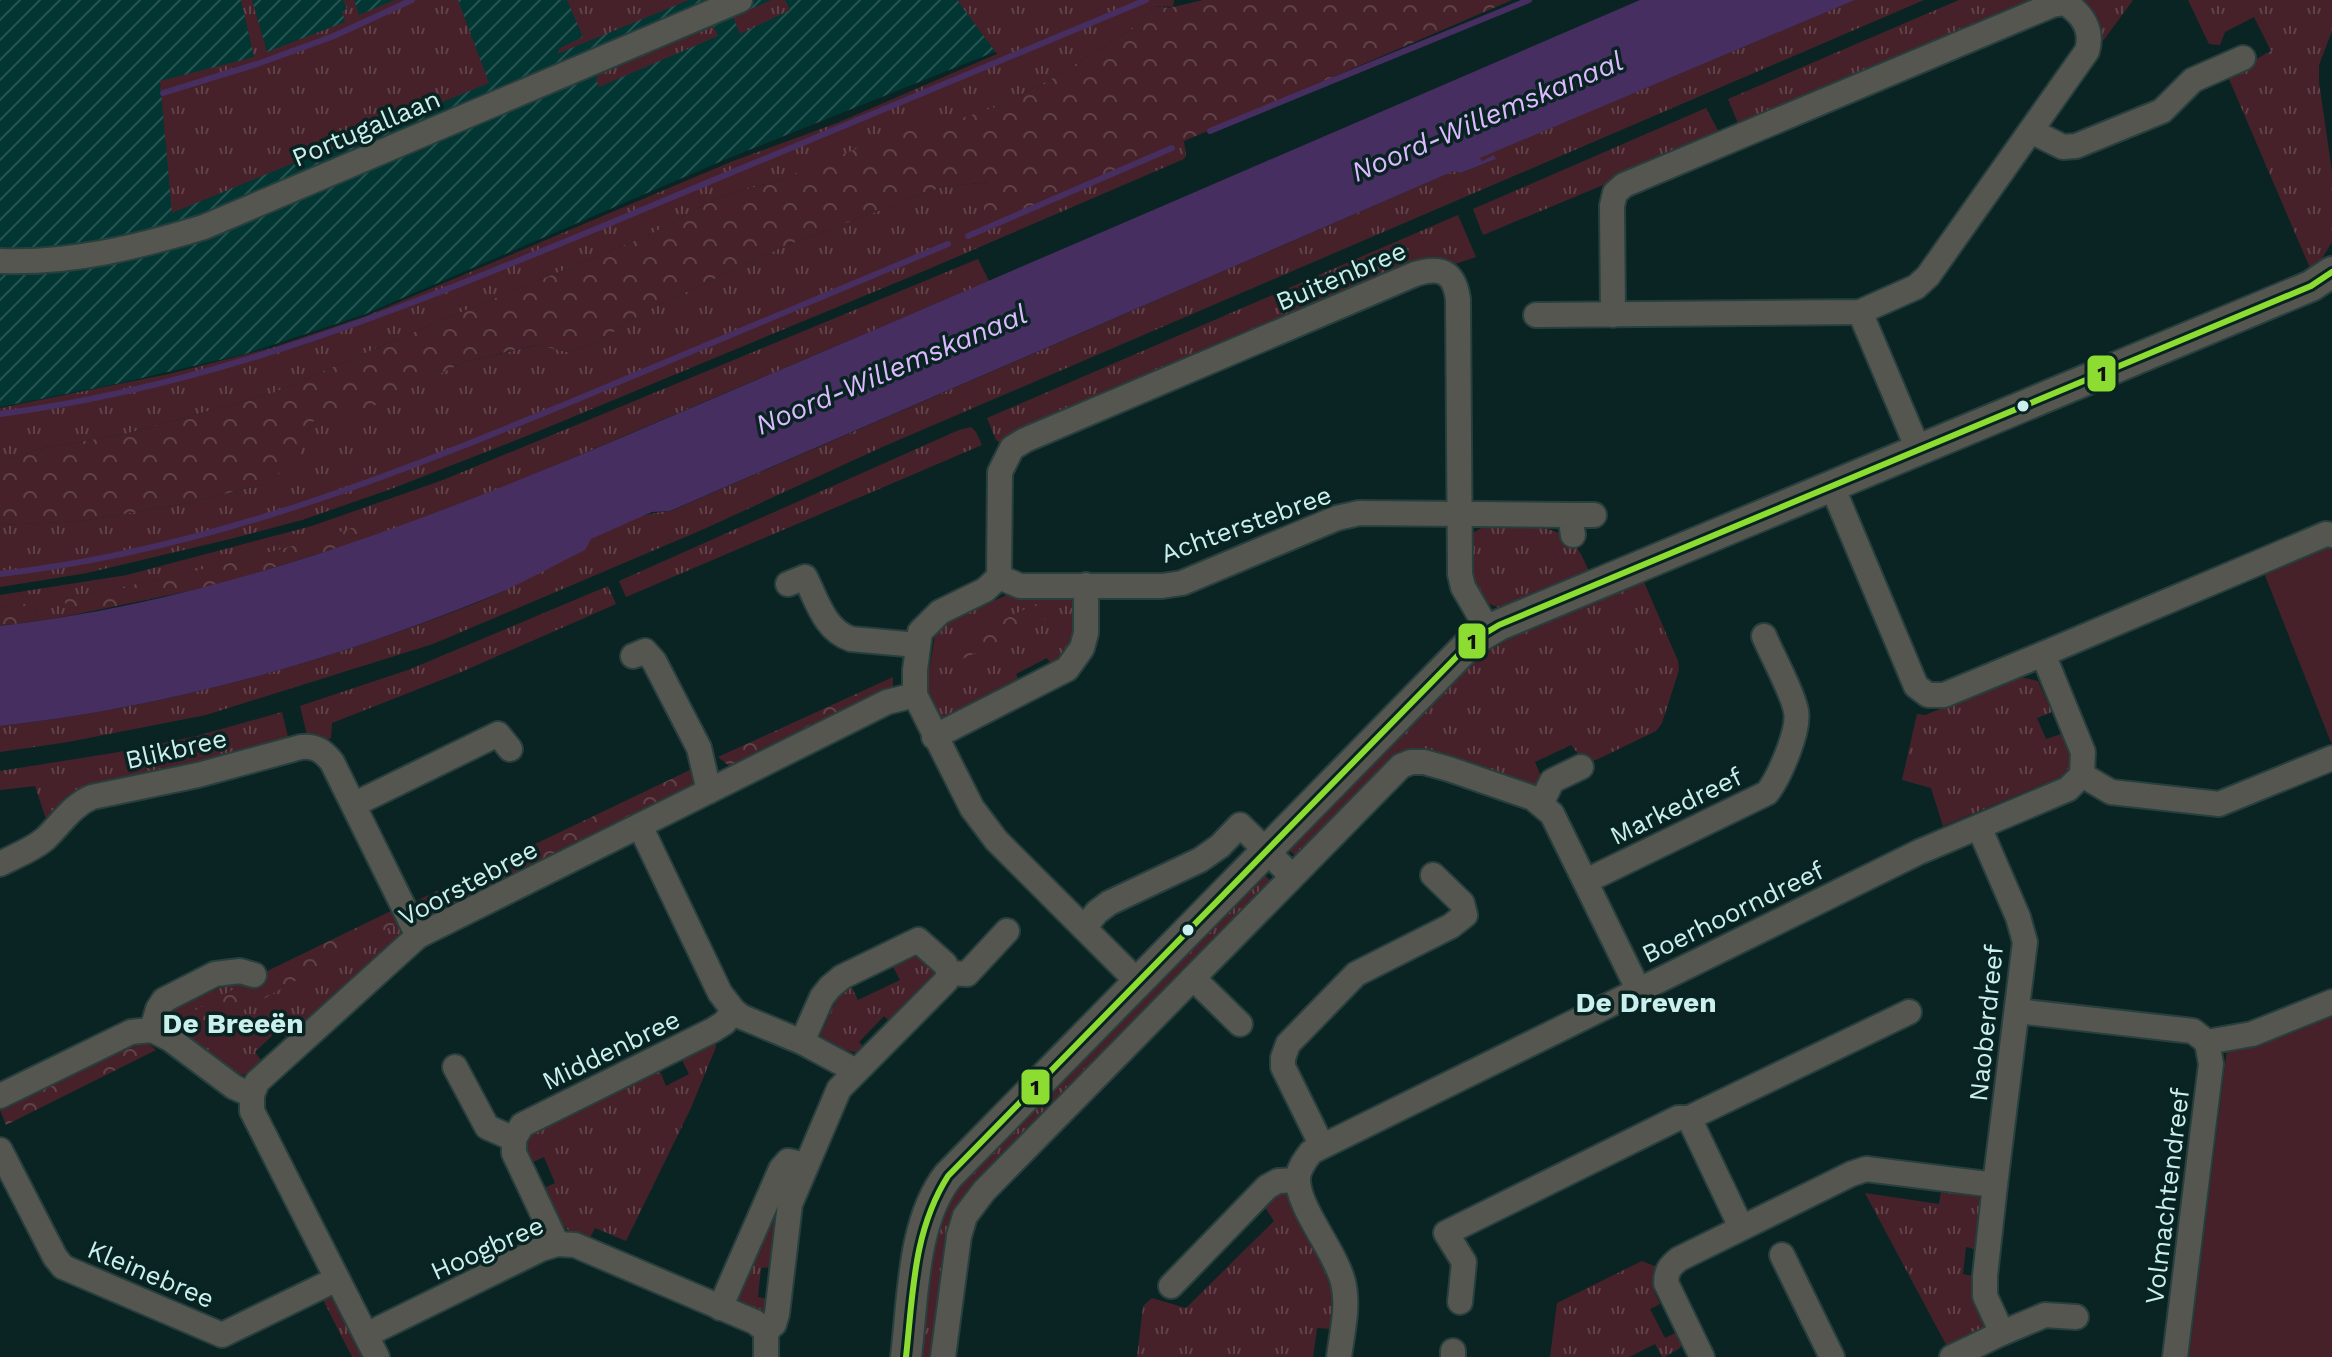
<svg xmlns="http://www.w3.org/2000/svg" width="2332" height="1357" font-family="'Work Sans',sans-serif">
<style>
.industrial{fill:url(#industrial-furrows)}
.grass{fill:url(#grass-tufts)}
.forest{fill:url(#forest-crowns)}
.park{fill:#47212a}
.water{fill:#472e60}
.lines{fill:none;stroke-linecap:round;stroke-linejoin:round}
.stream{stroke:#472e60;stroke-width:6}
.minor-casing{stroke:#273f3d;stroke-width:28}
.tertiary-casing{stroke:#273f3d;stroke-width:34}
.minor{stroke:#565651;stroke-width:24}
.tertiary{stroke:#565651;stroke-width:30}
.bus-1-casing{stroke:#082321;stroke-width:12}
.bus-1{stroke:#8cdc32;stroke-width:6}
.bus-dot{fill:#c9f0ec;stroke:#082321;stroke-width:3}
.labels{text-anchor:middle;stroke-width:7;stroke-linejoin:round;paint-order:stroke}
.street-label{font-size:26px;fill:#c9f0ec;stroke:#082321}
.water-label{font-size:28px;font-style:italic;fill:#ddbaff;stroke:#082321}
.neighbourhood-label{font-size:28px;font-weight:bold;fill:#c9f0ec;stroke:#082321}
.line-badge{stroke:#082321;stroke-width:3}
.pale-badge-label{font-size:22px;text-anchor:middle;font-weight:bold;fill:#111}
</style>
<defs>
<pattern id="industrial-furrows" width="10" height="10" patternUnits="userSpaceOnUse" patternTransform="scale(2)"><rect width="10" height="10" fill="#013633"/><path d="M-1 1l2-2M0 10L10 0M9 11l2-2" fill="none" stroke="#255351"/></pattern>
<pattern id="grass-tufts" width="24" height="20" patternUnits="userSpaceOnUse" patternTransform="scale(2)"><rect width="24" height="20" fill="#47212a"/><path d="M3 7l-1-3M5 7V3M7 7l1-3M15 17l-1-3M17 17v-4M19 17l1-3" fill="none" stroke="#604249"/></pattern>
<pattern id="forest-crowns" width="20" height="18" patternUnits="userSpaceOnUse" patternTransform="scale(2)"><rect width="20" height="18" fill="#47212a"/><path d="M2 6a3 3 0 1 1 6 0M12 15a3 3 0 1 1 6 0" fill="none" stroke="#604249"/></pattern>
</defs>
<rect width="100%" height="100%" fill="#0a2423"/>
<!-- industrial -->
<path class="industrial" d="M0 0H1113L1099 10 724 160 363 315 245 354 116 384 0 407Z"/>
<!-- grass -->
<g class="grass">
<path d="M241 0H252L267 52 345 22 342 11 347 9 343 0H354L359 15 395 0H458L489 83 172 213 160 81 254 57Z"/>
<path d="M567 0H689L557 54 560 48 583 37Z"/>
<path d="M771 0H785L790 10 740 34 733 17Z"/>
<path d="M957 0H1174L1173 7 1154 6 1139 25 1053 78 999 106 779 180 717 198 649 235 442 320 273 393 125 434 38 449 0 463V408L169 374 271 348 366 316 733 161 837 123 997 54Z"/>
<path d="M1855 0H1924L880 448 704 529 433 644 206 715 68 742 0 752V726C166 708 331 661 486 599 543 576 608 514 671 511L1454 171 1462 173 1496 159 1481 161 1479 158Z"/>
<path d="M1959 0H2045L1740 128 1728 99Z"/>
<path d="M2081 0H2133L2103 41C2098 27 2092 9 2081 0Z"/>
<path d="M2188 0H2332V31L2319 65V82L2332 172V242L2321 260 2310 268 2229 79 2236 70 2271 51 2254 17 2225 32 2220 45 2209 44Z"/>
<path d="M713 25 718 36 599 87 596 79 600 72Z"/>
<path d="M1706 108 1721 136 1483 235 1473 209Z"/>
<path d="M1184 141 1186 156 1184 159 917 274 534 433 391 489 302 520 230 539 87 573 0 587V525L82 521 184 504 264 484 298 458 308 429 322 408 351 416 464 362 538 345 567 352 601 340 646 311 782 247 942 187 990 182 988 226Z"/>
<path d="M1458 215 1476 257 1455 264 1435 258 1003 445 996 440 987 418Z"/>
<path d="M978 259 989 281 516 482 385 533 379 520C276 554 171 579 65 598L68 616 37 621 34 604 0 607V595L127 575 312 526 443 480Z"/>
<path d="M971 427 976 432 982 445 626 597 619 581 959 430Z"/>
<path d="M1485 526C1533 527 1572 518 1589 573L1503 608C1463 601 1469 565 1471 534Z"/>
<path d="M1644 582 1678 661 1679 670 1662 723 1656 731 1596 760H1583L1571 745 1535 762 1542 779 1541 784 1534 788 1444 754 1428 752 1298 857 1286 848 1477 652 1496 640Z"/>
<path d="M608 586 616 604 459 673 332 723 331 738 323 741 308 739 300 706 408 670Z"/>
<path d="M1009 594 1066 597 1077 603V649L1055 670 1047 658 1016 674 1022 687 940 721 925 694 936 630 941 624Z"/>
<path d="M2020 677 2038 681 2052 712 2037 718 2046 739 2061 734 2070 754 2069 768 2061 777 1943 826 1931 788 1902 780 1917 714 1925 715Z"/>
<path d="M282 712 289 741 74 798 46 819 35 786 0 790V771L113 753 197 736Z"/>
<path d="M1263 874 1273 883 952 1223 945 1243 933 1357H917L934 1226 951 1191Z"/>
<path d="M399 922 402 928 401 938 287 1039 279 1029 255 1052 263 1063 244 1075 232 1073 166 1022V1016L173 1008 238 980 259 975Z"/>
<path d="M913 956C925 957 936 962 937 975L892 1024 884 1016 859 1042 867 1050 861 1054 845 1050 820 1036 836 1001 842 991 851 986 858 1000 900 980 892 965Z"/>
<path d="M715 1042 716 1047 690 1110 626 1241 595 1228 588 1242C557 1228 558 1217 544 1188L555 1183 544 1157 531 1163 523 1145 528 1134 660 1071 666 1086 689 1074 682 1060Z"/>
<path d="M1942 1186C1959 1188 1974 1188 1984 1204L1980 1250 1966 1247 1963 1274 1979 1277 1986 1324 1982 1336 1950 1352 1865 1193 1939 1204Z"/>
<path d="M1278 1191 1289 1195 1333 1282 1336 1308 1333 1329 1317 1328 1313 1357H1137L1143 1306 1152 1298 1186 1308 1274 1221 1264 1206Z"/>
<path d="M774 1213 780 1216 774 1267 761 1268 758 1297 768 1299 765 1311 755 1312 738 1307 735 1296Z"/>
<path d="M1642 1261 1657 1267 1655 1280 1658 1289 1654 1291 1660 1304 1650 1309 1665 1338 1679 1331 1683 1341 1680 1348 1665 1357H1662L1655 1344 1629 1357H1550L1557 1303Z"/>
<path d="M326 1295 338 1303 364 1357H352L322 1298Z"/>
</g>
<!-- forest -->
<g class="forest">
<path d="M1203 0H1512L987 226 981 193 989 182 942 187 782 247 646 311 601 340 567 352 537 345 464 362 351 417 322 409 308 429 299 458 264 484 184 504 82 521 0 525V463L38 449 125 434 273 393 442 320 649 235 717 198 779 180 910 127 956 120 999 106 1053 78 1139 25 1154 6 1169 8Z"/>
<path d="M379 519 385 533 218 585 68 616 64 598C171 579 276 554 379 519Z"/>
<path d="M34 603 37 621 0 626V607Z"/>
<path d="M1035 604 1044 607 1046 619 942 669 937 653Z"/>
<path d="M893 677V687L732 768 718 757Z"/>
<path d="M692 769 693 786 429 919 414 902Z"/>
<path d="M393 910 399 922 205 1032 194 1028 188 1021 192 1012 259 975Z"/>
<path d="M144 1040 156 1050 6 1125 0 1110 137 1041Z"/>
</g>
<!-- park -->
<g class="park">
<path d="M2329 546 2332 550V745L2264 573Z"/>
<path d="M2332 1003V1357H2189L2227 1049Z"/>
</g>
<!-- water -->
<path class="water" d="M1640 0H1855L1480 158 1482 161 1494 155 1496 159 1461 173 1454 171 670 511 652 512 591 539 585 550C552 566 520 585 487 598 332 661 166 708 0 726V626C278 594 532 475 787 367 1071 246 1355 123 1640 0Z"/>
<g class="lines">
<!-- stream -->
<g class="stream">
<path d="M163 93 260 63 334 36 412 0"/>
<path d="M1210 131 1529 0"/>
<path d="M968 236 1172 148"/>
<path d="M0 414C215 386 409 306 608 224 788 150 967 74 1146 0"/>
<path d="M0 574C206 551 400 473 590 394 709 344 829 294 948 244"/>
</g>
<defs>
<g id="minor">
<path d="M2031 131 2063 147 2076 146 2162 111 2193 80 2243 58"/>
<path d="M0 261C70 264 138 247 204 227L740 0"/>
<path d="M1860 312 1918 449"/>
<path d="M1536 315 1860 312 1916 287 1928 276 2087 51C2093 31 2083 14 2065 3L2052 5 1624 185 1615 193 1612 206 1613 315"/>
<path d="M1570 515H1594"/>
<path d="M999 577 1020 586H1162L1182 583 1337 518 1359 513 1570 515 1573 535"/>
<path d="M788 584 805 577C817 600 824 630 851 639L917 645"/>
<path d="M2043 654 2326 534 2332 535"/>
<path d="M934 737 1067 669 1082 648 1086 633V585"/>
<path d="M2082 775 2111 792 2219 804 2332 758"/>
<path d="M709 791 887 702 915 695"/>
<path d="M355 804 498 734 510 749"/>
<path d="M1541 804 1552 781 1581 767"/>
<path d="M640 826 720 993 734 1011 742 1017 802 1042 856 1071"/>
<path d="M0 864C15 856 32 850 45 839 61 824 71 806 92 797L198 775 301 747C315 745 323 751 332 762L418 936"/>
<path d="M1586 881 1767 793C1779 778 1800 730 1796 711 1793 693 1772 655 1764 636"/>
<path d="M1084 928 1097 912 1109 903 1200 860 1220 846 1240 825 1292 876"/>
<path d="M949 973 967 974 1007 931"/>
<path d="M1193 978 1240 1024"/>
<path d="M1138 982 996 840 972 808 915 695V670L920 632 940 612 985 590 999 577 1000 472 1012 448 1025 440 1415 274C1440 266 1454 271 1458 299L1460 574 1463 587 1488 630"/>
<path d="M2017 1011 2193 1031 2207 1042 2211 1064 2175 1357"/>
<path d="M152 1030 158 1009 164 1000 215 974 240 971 254 975"/>
<path d="M2207 1042 2252 1034 2332 1002"/>
<path d="M455 1067 487 1127 514 1139"/>
<path d="M0 1096 131 1032 152 1030 170 1039 234 1087 252 1095"/>
<path d="M1689 1118 1909 1012"/>
<path d="M1322 1146 1283 1067V1058L1288 1044 1356 974 1451 926 1465 915 1462 903 1433 875"/>
<path d="M0 1150 55 1257 63 1267 222 1335 337 1279"/>
<path d="M557 1244 514 1153V1139L522 1125 713 1030 724 1023 734 1011"/>
<path d="M1782 1255 1832 1357"/>
<path d="M1171 1286 1267 1187 1278 1181 1298 1180"/>
<path d="M1460 1302 1464 1262 1446 1233 1678 1118H1689L1741 1227"/>
<path d="M720 1308 781 1169 788 1161 805 1165"/>
<path d="M766 1331 774 1324 777 1314 790 1204 839 1089 946 981 949 973 945 964 918 940 842 977 830 987 822 997 802 1042"/>
<path d="M2002 1333 2045 1315 2076 1317"/>
<path d="M366 1335 541 1249 557 1244 575 1245 755 1322 766 1331V1357"/>
<path d="M377 1357 252 1111V1095L257 1082 418 936 709 791 699 748 654 661 645 651 633 656"/>
<path d="M943 1357 959 1236 965 1216 984 1191 1401 766 1411 762H1424L1449 769 1533 798 1552 814 1638 989"/>
<path d="M1339 1357C1342 1333 1349 1306 1343 1282 1336 1252 1297 1207 1298 1179 1298 1169 1305 1160 1311 1152L1919 852 2068 789 2082 775 2083 752 2043 654 1944 695H1928L1916 686 1832 486"/>
<path d="M1453 1357V1351"/>
<path d="M1702 1357 1666 1283C1666 1271 1670 1266 1679 1259L1851 1174 1866 1169 1995 1185 2025 942 2018 917 1979 827"/>
<path d="M1952 1357 2002 1333 1985 1296V1276L1995 1185"/>
</g>
<path id="tertiary" d="M906 1357C913 1300 912 1222 948 1176L1472 641 1499 625 2311 286 2332 272"/>
</defs>
<!-- minor casing -->
<use href="#minor" class="minor-casing"/>
<!-- tertiary casing -->
<use href="#tertiary" class="tertiary-casing"/>
<!-- minor -->
<use href="#minor" class="minor"/>
<!-- tertiary -->
<use href="#tertiary" class="tertiary"/>
<defs>
<path id="bus-1" d="M906 1357C913 1294 913 1231 948 1176L1472 641 1499 625 2311 286 2332 272"/>
</defs>
<!-- bus-1 casing -->
<use href="#bus-1" class="bus-1-casing"/>
<!-- bus-1 -->
<use href="#bus-1" class="bus-1"/>
</g>
<!-- markers -->
<g class="bus-dot">
<circle cx="2023" cy="406" r="7"/>
<circle cx="1188" cy="930" r="7"/>
</g>
<g class="labels">
<!-- street labels -->
<g class="street-label">
<text transform="translate(366 128) rotate(-23)" y="9">Portugallaan</text>
<text transform="translate(1341 276) rotate(-23)" y="9">Buitenbree</text>
<text transform="translate(1246 524) rotate(-20)" y="9">Achterstebree</text>
<text transform="translate(176 749) rotate(-13)" y="9">Blikbree</text>
<text transform="translate(1676 806) rotate(-26)" y="9">Markedreef</text>
<text transform="translate(468 883) rotate(-28)" y="9">Voorstebree</text>
<text transform="translate(1733 912) rotate(-26)" y="9">Boerhoorndreef</text>
<text transform="translate(1986 1023) rotate(-84)" y="9">Naoberdreef</text>
<text transform="translate(611 1050) rotate(-26)" y="9">Middenbree</text>
<text transform="translate(2167 1196) rotate(-83)" y="9">Volmachtendreef</text>
<text transform="translate(487 1248) rotate(-24)" y="9">Hoogbree</text>
<text transform="translate(151 1274) rotate(23)" y="9">Kleinebree</text>
</g>
<!-- water labels -->
<g class="water-label">
<text transform="translate(1487 116) rotate(-23)" y="10">Noord-Willemskanaal</text>
<text transform="translate(891 369) rotate(-23)" y="10">Noord-Willemskanaal</text>
</g>
<!-- neighbourhood labels -->
<g class="neighbourhood-label">
<text x="1646" y="1012">De Dreven</text>
<text x="233" y="1033">De Breeën</text>
</g>
</g>
<g class="line-badge">
<rect x="2086" y="354" width="31" height="39" rx="8" fill="#8cdc32"/>
<rect x="1457" y="622" width="30" height="38" rx="8" fill="#8cdc32"/>
<rect x="1020" y="1068" width="31" height="38" rx="8" fill="#8cdc32"/>
</g>
<g class="pale-badge-label">
<text x="2102" y="381">1</text>
<text x="1472" y="649">1</text>
<text x="1035" y="1095">1</text>
</g>
</svg>
